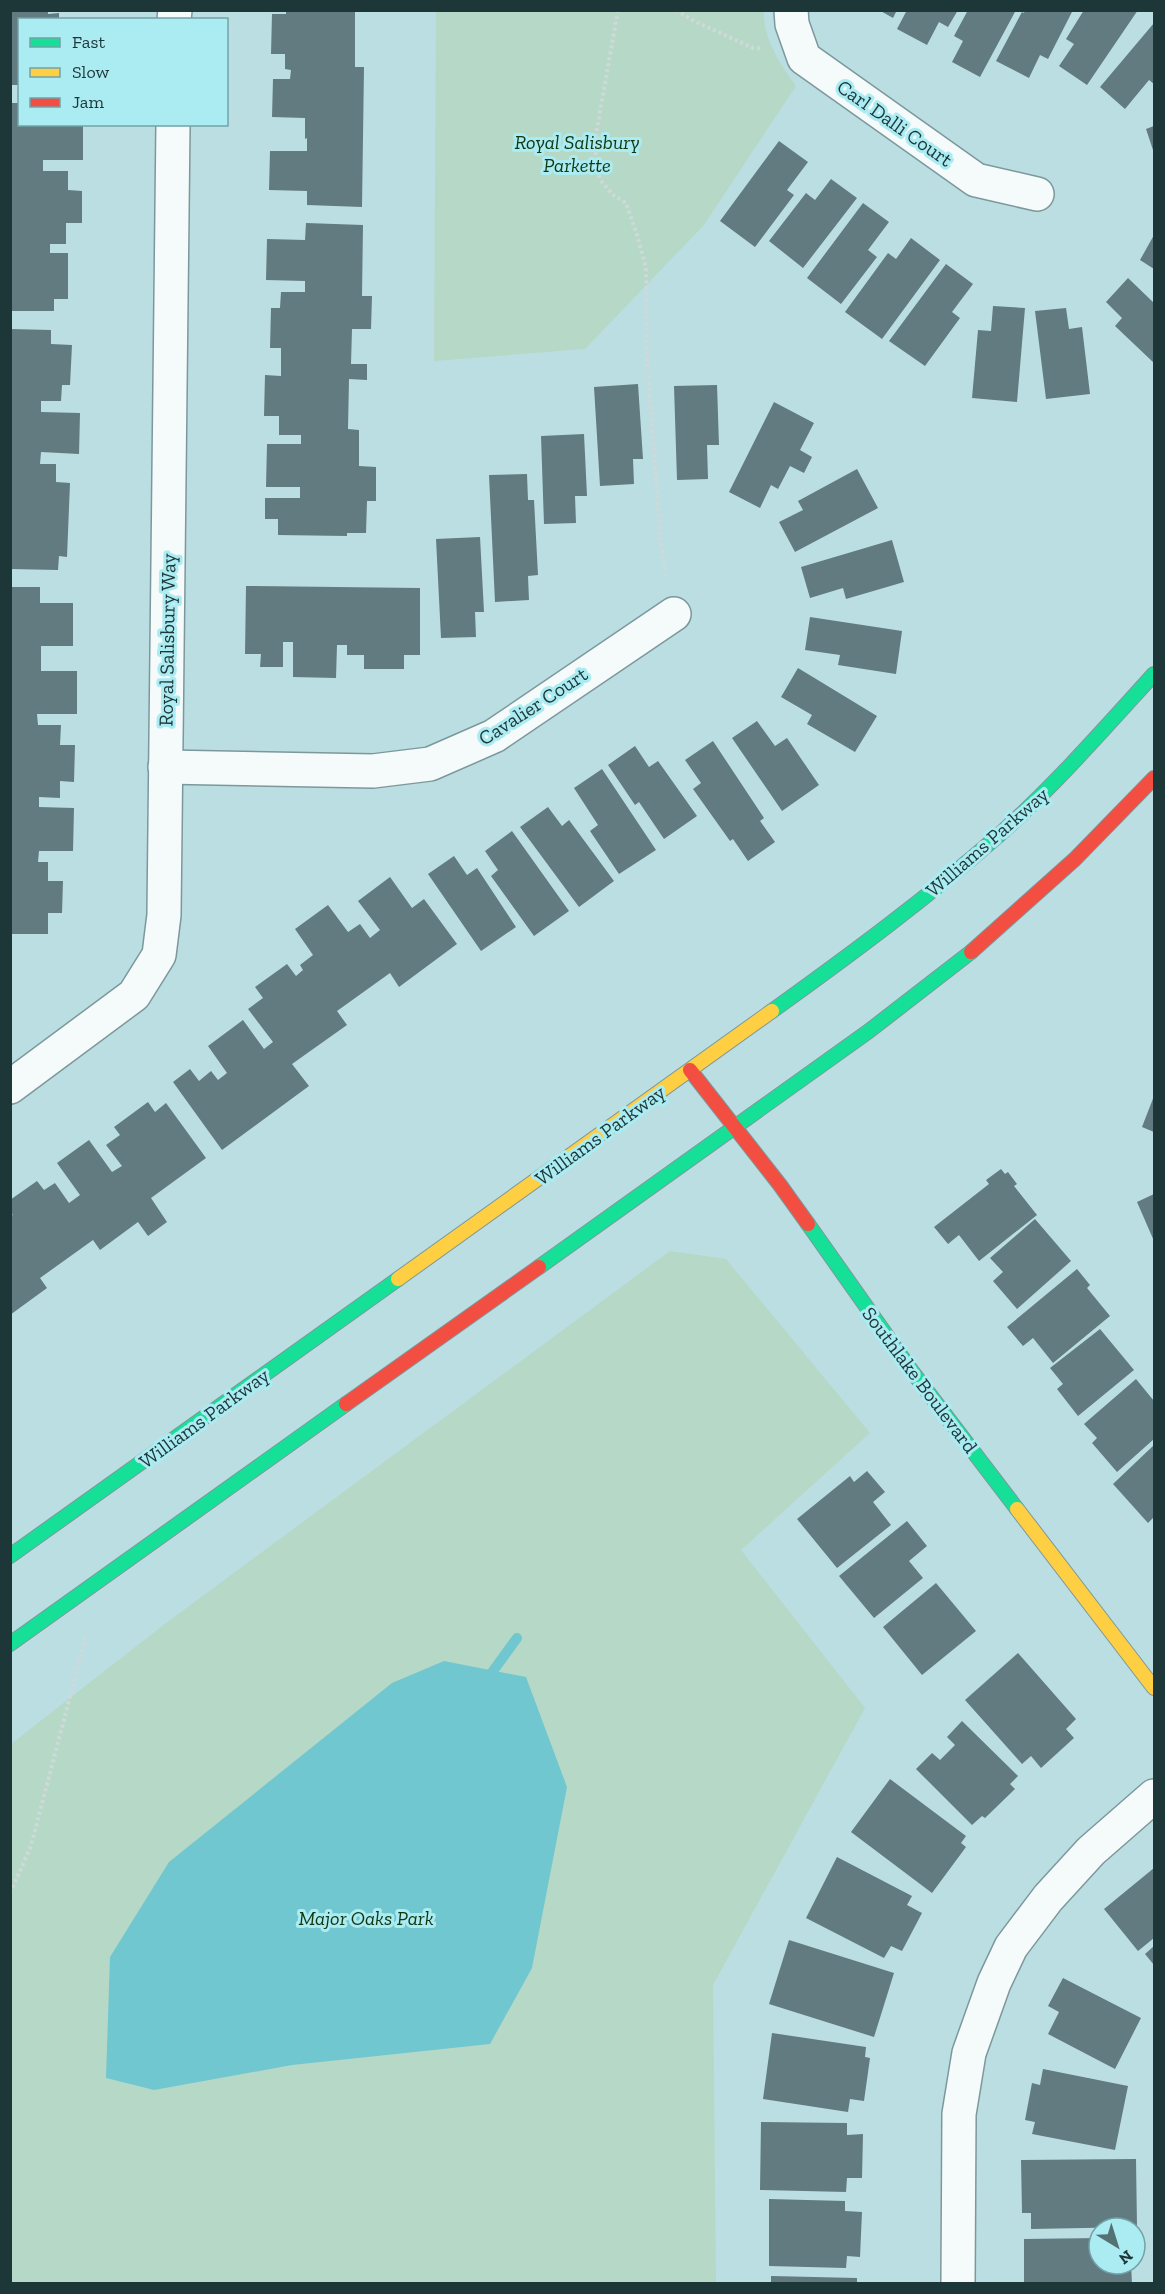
<svg xmlns="http://www.w3.org/2000/svg" width="1165" height="2294" font-family="'Zilla Slab',serif">
<style>
.green{fill:#b6d8c6}
.water{fill:#71c7cf}
.lines{fill:none;stroke-linecap:round;stroke-linejoin:round}
.stream{stroke:#71c7cf;stroke-width:10}
.building{fill:#617b80}
.street-casing{stroke:#7c989c;stroke-width:36}
.fast-casing{stroke:#7c989c;stroke-width:16}
.slow-casing{stroke:#7c989c;stroke-width:16}
.jam-casing{stroke:#7c989c;stroke-width:16}
.path{stroke:#ced9da;stroke-width:4;stroke-dasharray:3 3;stroke-linecap:butt}
.street{stroke:#f5fafb;stroke-width:33}
.fast{stroke:#16e098;stroke-width:14}
.slow{stroke:#ffcf43;stroke-width:14}
.jam{stroke:#f24e42;stroke-width:14}
.labels{text-anchor:middle;stroke-width:6;stroke-linejoin:round;paint-order:stroke}
.street-label{font-size:20px;fill:#1d3739;stroke:#abebf2}
.park-label{font-size:20px;font-style:italic;fill:#113711;stroke:#abebf2}
</style>
<rect width="100%" height="100%" fill="#bbdee2"/>
<!-- green -->
<g class="green">
<path d="M436 11H764C763 40 780 63 796 86L704 225 585 349 434 361Z"/>
<path d="M670 1251 726 1259 870 1433 741 1550 865 1708 713 1985 716 2283 11 2284V1744L166 1623Z"/>
</g>
<!-- water -->
<path class="water" d="M444 1661 526 1677 567 1787 532 1968 490 2044 292 2065 154 2090 106 2078 110 1957 169 1862 392 1683Z"/>
<g class="lines">
<!-- stream -->
<path class="stream" d="M485 1682 517 1638"/>
</g>
<!-- building -->
<g class="building">
<path d="M10 10H48V14L59 13V20H20V85H10Z"/>
<path d="M286 10H355V67H364L362 207 307 205V191L269 190 270 151H307V138L305 139V118L272 117 273 79H290L291 70 285 69V54H271L272 14H286Z"/>
<path d="M879 10H897L893 18Z"/>
<path d="M907 10H958L948 27 939 22 927 45 897 29Z"/>
<path d="M968 10H1016L980 77 952 62 963 41 954 36Z"/>
<path d="M1025 10H1073L1048 59 1040 55 1029 78 996 61 1022 12 1024 13Z"/>
<path d="M1084 10H1138L1087 85 1059 66 1074 44 1066 39Z"/>
<path d="M1154 23V84L1149 80 1125 109 1100 87Z"/>
<path d="M10 103H20V124H83V160H43V171H68V190L82 191V223H66V244H50V253H68V299H54V311H10Z"/>
<path d="M1154 126V153L1146 129Z"/>
<path d="M779 141 808 162 787 190 794 195 755 247 720 221Z"/>
<path d="M831 179 857 198 803 268 769 241 806 193 815 200Z"/>
<path d="M863 203 889 222 868 250 877 257 841 304 807 278Z"/>
<path d="M306 223 363 225 362 296H372L371 329H352L351 364H367V380L349 379 348 429 359 430V466L376 467V501H367L366 533H347V536L278 535V519H265V498H300V487H266L267 444H301V435H279V416H264L265 375 281 376V348H270L271 308H280L281 292H305V281L266 280 267 239 305 240Z"/>
<path d="M1154 235V269L1140 260Z"/>
<path d="M911 238 940 260 882 339 845 312 888 253 896 259Z"/>
<path d="M946 264 973 284 952 312 960 318 925 366 889 341Z"/>
<path d="M1128 278 1154 303V363L1115 326 1122 318 1106 302Z"/>
<path d="M993 306 1025 308 1017 402 972 398 978 330 991 331Z"/>
<path d="M1066 308 1069 329 1082 327 1090 394 1046 399 1035 311Z"/>
<path d="M10 329 51 330V344L72 345 70 385H62L61 401H41V412L80 413 79 454 41 452 40 464H56V482L70 483 67 557 59 556 58 570 10 569Z"/>
<path d="M638 384 643 459H633L634 484 600 486 594 387Z"/>
<path d="M717 385 719 445H707L708 479 677 480 674 386Z"/>
<path d="M774 402 814 423 800 450 812 457 804 473 790 466 778 489 771 485 760 508 729 492Z"/>
<path d="M584 434 587 496H575L576 523 544 524 541 436Z"/>
<path d="M857 469 878 508 795 552 779 522 803 510 798 501Z"/>
<path d="M527 474 528 500H534L538 575 528 576 529 600 495 602 489 475Z"/>
<path d="M480 537 484 612H475L476 637 441 638 436 539Z"/>
<path d="M892 540 904 582 846 599 843 588 810 598 801 567Z"/>
<path d="M246 586 420 588V655H404V669H364V655H347V645H337L336 678 293 677V642H283V667H260L261 654H245Z"/>
<path d="M10 587H40V603H73V646H41V671H77V714H37L38 725H61L60 745H75L74 782 60 781V798L39 797V807L74 808 73 851H39L38 862H48V881H63L62 913H48V934H10Z"/>
<path d="M810 617 902 631 896 674 838 665 840 655 805 650Z"/>
<path d="M798 668 877 716 855 752 807 724 812 715 781 697Z"/>
<path d="M757 721 775 746 787 738 819 785 782 811 732 738Z"/>
<path d="M713 741 764 818 760 821 775 842 748 861 733 839 730 841 693 789 701 783 685 760Z"/>
<path d="M635 746 649 767 658 761 697 816 664 839 639 802 635 805 608 765Z"/>
<path d="M602 769 656 850 619 874 590 831 598 825 574 788Z"/>
<path d="M548 807 562 826 569 820 614 881 579 907 520 827Z"/>
<path d="M512 831 569 911 534 936 491 876 498 870 485 851Z"/>
<path d="M454 856 467 875 477 868 516 927 481 951 428 874Z"/>
<path d="M390 877 412 908 424 899 457 944 399 987 390 973 337 1011 347 1025 292 1064 309 1086 222 1150 173 1082 190 1069 199 1081 211 1071 218 1080 227 1073 208 1046 243 1020 264 1049 273 1042 248 1009 263 998 255 987 287 964 296 976 303 970 300 965 313 955 295 929 328 905 348 932 360 924 370 938 380 930 358 901Z"/>
<path d="M1154 1096V1132L1142 1127Z"/>
<path d="M148 1102 155 1112 166 1103 206 1158 151 1198 167 1222 148 1236 138 1222 100 1250 93 1240 40 1278 47 1288 10 1315V1216L13 1215 10 1212V1200L37 1181 44 1190 55 1183 69 1203 80 1195 57 1163 89 1140 112 1172 122 1166 106 1145 120 1135 114 1127Z"/>
<path d="M1001 1169 1005 1174 1008 1172 1017 1184 1014 1186 1037 1215 979 1261 959 1235 948 1244 934 1227 989 1184 986 1180Z"/>
<path d="M1154 1194V1241L1137 1202Z"/>
<path d="M1035 1219 1071 1261 1017 1309 993 1281 1003 1272 990 1258Z"/>
<path d="M1077 1269 1090 1285 1087 1288 1110 1316 1053 1363 1033 1338 1023 1346 1007 1327Z"/>
<path d="M1100 1329 1134 1370 1078 1416 1057 1389 1063 1384 1050 1368Z"/>
<path d="M1136 1379 1154 1401V1439L1117 1472 1092 1443 1097 1438 1084 1424Z"/>
<path d="M1154 1445V1517L1148 1523 1113 1484Z"/>
<path d="M867 1471 885 1492 873 1502 891 1525 837 1568 797 1519 850 1476 854 1482Z"/>
<path d="M907 1521 927 1546 909 1561 923 1578 874 1618 839 1576Z"/>
<path d="M936 1583 976 1631 922 1675 883 1627Z"/>
<path d="M1018 1653 1076 1719 1066 1729 1074 1738 1041 1768 1031 1756 1022 1764 965 1700Z"/>
<path d="M962 1721 1018 1776 1010 1784 1015 1789 985 1818 982 1816 972 1825 916 1769 932 1753 940 1760 955 1745 947 1737Z"/>
<path d="M890 1779 966 1836 961 1843 966 1847 932 1893 851 1832Z"/>
<path d="M837 1857 912 1896 907 1905 922 1913 902 1951 891 1946 884 1958 806 1918Z"/>
<path d="M1154 1868V1938L1138 1951 1104 1909Z"/>
<path d="M789 1940 894 1973 874 2037 769 2004Z"/>
<path d="M1154 1946V1965L1145 1954Z"/>
<path d="M1063 1978 1141 2018 1115 2069 1048 2034 1059 2012 1048 2006Z"/>
<path d="M772 2033 866 2047 865 2057 870 2058 864 2101 850 2099 848 2112 763 2099Z"/>
<path d="M1043 2069 1128 2086 1115 2150 1032 2134 1035 2122 1025 2120 1032 2083 1040 2085Z"/>
<path d="M761 2122 847 2123V2135L863 2134 862 2178H847L846 2192 760 2190Z"/>
<path d="M1136 2159 1137 2227 1031 2229V2213H1022L1021 2160Z"/>
<path d="M769 2199 845 2201V2211L862 2212 860 2257 847 2256 846 2268 769 2266Z"/>
<path d="M1099 2238V2264H1131L1132 2284H1024V2239Z"/>
<path d="M771 2276 857 2278V2284H771Z"/>
</g>
<g class="lines">
<defs>
<g id="street">
<path d="M791 10 792 24 804 58 976 180 1037 194"/>
<path d="M174 20 175 10"/>
<path d="M165 767 373 771 430 764 494 736 674 614"/>
<path d="M10 1087 134 995 159 955 164 915 173 124"/>
<path d="M958 2284 959 2114 969 2053 994 1983 1011 1947 1048 1898 1091 1851 1154 1796"/>
</g>
<g id="fast">
<path d="M772 1011C850 955 927 898 999 835 1055 785 1104 729 1154 674"/>
<path d="M808 1224 911 1370 1017 1509"/>
<path d="M539 1267 869 1031 971 952"/>
<path d="M10 1556 398 1279"/>
<path d="M10 1644 346 1404"/>
</g>
<g id="slow">
<path d="M398 1279 772 1011"/>
<path d="M1017 1509 1154 1688"/>
</g>
<g id="jam">
<path d="M971 952 1075 859 1154 778"/>
<path d="M690 1070 780 1185 808 1224"/>
<path d="M346 1404 539 1267"/>
</g>
</defs>
<!-- street casing -->
<use href="#street" class="street-casing"/>
<!-- fast casing -->
<use href="#fast" class="fast-casing"/>
<!-- slow casing -->
<use href="#slow" class="slow-casing"/>
<!-- jam casing -->
<use href="#jam" class="jam-casing"/>
<!-- path -->
<g class="path">
<path d="M618 10 597 129 595 168 602 182 612 194 626 203 637 235 646 268 647 358 661 546 667 579"/>
<path d="M676 10 694 21 753 48H763"/>
<path d="M10 1893 31 1846 86 1635"/>
</g>
<!-- street -->
<use href="#street" class="street"/>
<!-- fast -->
<use href="#fast" class="fast"/>
<!-- slow -->
<use href="#slow" class="slow"/>
<!-- jam -->
<use href="#jam" class="jam"/>
</g>
<g class="labels">
<!-- street labels -->
<g class="street-label">
<text transform="translate(895 123) rotate(35)" y="7">Carl Dalli Court</text>
<text transform="translate(167 640) rotate(-89)" y="7">Royal Salisbury Way</text>
<text transform="translate(533 706) rotate(-33)" y="7">Cavalier Court</text>
<text transform="translate(987 842) rotate(-41)" y="7">Williams Parkway</text>
<text transform="translate(600 1135) rotate(-36)" y="7">Williams Parkway</text>
<text transform="translate(920 1380) rotate(53)" y="7">Southlake Boulevard</text>
<text transform="translate(204 1418) rotate(-36)" y="7">Williams Parkway</text>
</g>
<!-- park labels -->
<g class="park-label">
<text x="577" y="149">Royal Salisbury<tspan x="577" dy="23">Parkette</tspan></text>
<text x="366" y="1925">Major Oaks Park</text>
</g>
</g>
<!-- border -->
<rect width="1165" height="2294" fill="none" stroke="#1d3739" stroke-width="24"/>
<!-- legend -->
<rect x="18" y="18" width="210" height="108" fill="#abebf2" stroke="#72a3a8" stroke-width="1.5"/>
<rect x="30" y="38" width="30" height="9" fill="#16e098" stroke="#72a3a8" stroke-width="1.5"/>
<text x="72" y="48" font-size="18" fill="#1d3739">Fast</text>
<rect x="30" y="68" width="30" height="9" fill="#ffcf43" stroke="#72a3a8" stroke-width="1.5"/>
<text x="72" y="78" font-size="18" fill="#1d3739">Slow</text>
<rect x="30" y="98" width="30" height="9" fill="#f24e42" stroke="#72a3a8" stroke-width="1.5"/>
<text x="72" y="108" font-size="18" fill="#1d3739">Jam</text>
<!-- north arrow -->
<g transform="translate(1117 2246) rotate(142)"><circle r="28" fill="#abebf2" stroke="#72a3a8" stroke-width="1.5"/>
<path d="M0-4.5L10 22L0 15L-10 22Z" fill="#547174"/>
<text y="-9" font-size="16" font-weight="bold" text-anchor="middle" fill="#1d3739">N</text>
</g>
</svg>
